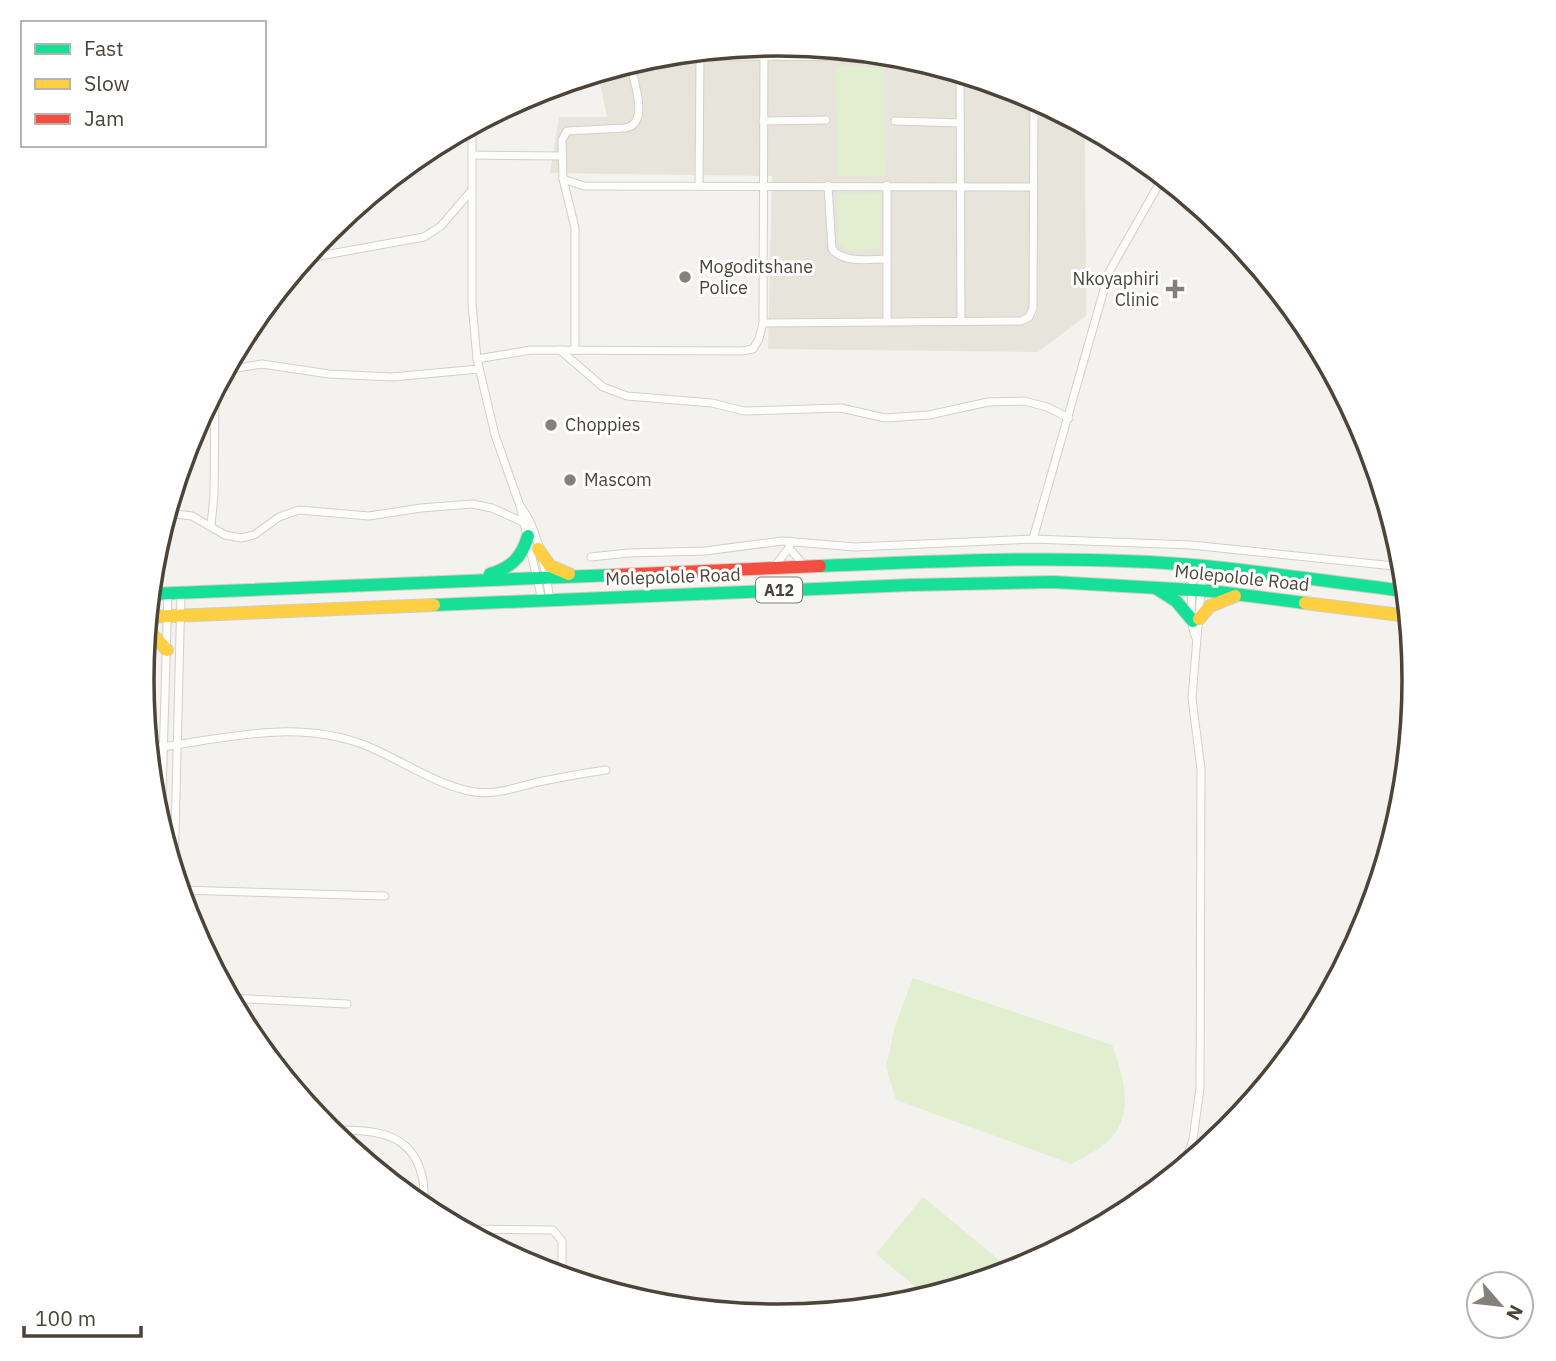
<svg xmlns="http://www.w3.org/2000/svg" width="1556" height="1361" font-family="'IBM Plex Sans',sans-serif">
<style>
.residential{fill:#e7e4dc}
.green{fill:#e1eecf}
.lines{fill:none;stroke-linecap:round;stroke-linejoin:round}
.street-casing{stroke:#d2d0cb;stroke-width:9}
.fast-casing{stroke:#d6cebb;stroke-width:14}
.slow-casing{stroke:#d6cebb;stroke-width:14}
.jam-casing{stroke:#d6cebb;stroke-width:14}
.street{stroke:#fdfdfc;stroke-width:7}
.fast{stroke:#16e098;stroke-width:12}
.slow{stroke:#ffcf43;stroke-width:12}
.jam{stroke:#f24e42;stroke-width:12}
.poi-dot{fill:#868178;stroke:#fff;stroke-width:2.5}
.labels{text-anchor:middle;stroke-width:6;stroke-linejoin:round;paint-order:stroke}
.shield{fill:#fff;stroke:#817c74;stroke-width:2}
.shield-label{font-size:16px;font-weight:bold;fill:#4b4439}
.poi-label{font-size:18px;fill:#4b4439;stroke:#fff;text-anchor:start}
.street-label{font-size:18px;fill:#4b4439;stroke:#fff}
.rim{fill:none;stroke:#4b4439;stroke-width:3.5}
</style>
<rect width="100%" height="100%" fill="#f4f2ee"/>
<!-- residential -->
<path class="residential" d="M778 44 903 56 1022 92 1085 126 1086 316 1038 352 768 349 772 176 550 173 559 117H607L598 73 654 56Z"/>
<!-- green -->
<g class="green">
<path d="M836 67H884L885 176H837Z"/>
<path d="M881 193 880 249 849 251 838 242V194Z"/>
<path d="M913 978 1112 1045C1125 1081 1137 1120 1101 1147 1092 1154 1081 1158 1072 1164L896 1100 886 1067 895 1026Z"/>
<path d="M923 1197 1005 1265 996 1277 928 1297 876 1254Z"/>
</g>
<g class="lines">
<defs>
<g id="street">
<path d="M700 56 904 57"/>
<path d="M630 63C633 80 651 124 625 128L567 131 562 140 563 179 584 186 1034 187"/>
<path d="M960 74 961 320"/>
<path d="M763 121 826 120"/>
<path d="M895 121 960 123"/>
<path d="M472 125V303L477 359 495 435 520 506 542 600"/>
<path d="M472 155 562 156"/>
<path d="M563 179 575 228V350"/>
<path d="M699 185 700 52"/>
<path d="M828 185 832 249C844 264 870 259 887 259"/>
<path d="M298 267 314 257 424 237 441 226 471 191"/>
<path d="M887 321V185"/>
<path d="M763 323 1021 321 1029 317 1033 308 1034 99"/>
<path d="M560 350 603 387 627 396 712 403 744 411 841 408 885 418 929 415 988 402 1024 401 1047 407 1069 418"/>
<path d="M477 359 531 350 742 351 753 349 759 339 763 323 764 45"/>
<path d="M225 370 262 364 329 374 392 377 479 369"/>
<path d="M521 507C538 529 546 572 550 600"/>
<path d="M167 513 192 516 225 535 241 538 254 535 279 517 299 510 369 516 421 508 472 504 492 508 523 522"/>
<path d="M211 526 214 495 215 390"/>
<path d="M1033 539 1109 272 1163 177"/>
<path d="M789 548 805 566"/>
<path d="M591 557 628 553 705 551 782 541 855 547 1033 539 1191 545 1404 567"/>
<path d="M1194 566C1193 588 1187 618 1196 638"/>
<path d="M774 567 789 548 790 541"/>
<path d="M148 747H162C230 737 300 719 367 746 401 760 433 783 469 791 495 797 518 786 543 781 563 777 585 773 606 770"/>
<path d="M149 759 161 771"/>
<path d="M161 828 168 593"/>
<path d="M174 874 181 593"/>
<path d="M179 890 385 896"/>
<path d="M229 998 347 1004"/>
<path d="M327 1130C367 1130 411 1128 422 1176 425 1187 424 1199 424 1210"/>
<path d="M1184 1167 1193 1139 1200 1088 1201 769 1192 698 1203 566"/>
<path d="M459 1229 553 1230 562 1241V1277"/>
</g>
<g id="fast">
<path d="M820 566C948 561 1077 554 1205 566 1272 573 1339 583 1406 591"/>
<path d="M490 574C511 568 522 557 528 536"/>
<path d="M1157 589 1176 601 1193 621"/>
<path d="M150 594 614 575"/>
<path d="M434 605 910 585 1053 582 1211 591 1305 603"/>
</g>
<g id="slow">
<path d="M538 549 550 566 569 574"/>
<path d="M1305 603 1408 616"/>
<path d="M147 617 434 605"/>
<path d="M1199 619 1210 606 1235 596"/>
<path d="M146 628 167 650"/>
</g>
<path id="jam" d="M614 575 820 566"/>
</defs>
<!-- street casing -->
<use href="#street" class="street-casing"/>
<!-- fast casing -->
<use href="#fast" class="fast-casing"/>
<!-- slow casing -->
<use href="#slow" class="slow-casing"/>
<!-- jam casing -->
<use href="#jam" class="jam-casing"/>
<!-- street -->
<use href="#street" class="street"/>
<!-- fast -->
<use href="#fast" class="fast"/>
<!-- slow -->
<use href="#slow" class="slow"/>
<!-- jam -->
<use href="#jam" class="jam"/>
</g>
<!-- markers -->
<g class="poi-dot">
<circle cx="685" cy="277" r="7"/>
<path d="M1171.5 278.5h7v7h7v7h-7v7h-7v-7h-7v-7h7z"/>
<circle cx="551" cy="425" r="7"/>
<circle cx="570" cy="480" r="7"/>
</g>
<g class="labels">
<!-- shield labels -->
<rect class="shield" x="756" y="577.5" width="46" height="25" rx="5"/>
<g class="shield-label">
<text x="779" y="596">A12</text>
</g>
<!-- poi labels -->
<g class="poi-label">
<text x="699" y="273">Mogoditshane<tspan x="699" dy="21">Police</tspan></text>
<text x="1159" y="285" text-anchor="end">Nkoyaphiri<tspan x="1159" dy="21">Clinic</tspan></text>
<text x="565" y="431">Choppies</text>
<text x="584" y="486">Mascom</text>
</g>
<!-- street labels -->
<g class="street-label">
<text transform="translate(673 577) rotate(-2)" y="6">Molepolole Road</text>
<text transform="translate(1242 578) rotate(6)" y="6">Molepolole Road</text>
</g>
</g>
<!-- crop -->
<path d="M0 0H1556V1361H0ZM154 680a624 624 0 1 1 1248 0a624 624 0 1 1-1248 0Z" fill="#fff" fill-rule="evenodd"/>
<path class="rim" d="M154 680a624 624 0 1 1 1248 0a624 624 0 1 1-1248 0Z"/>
<!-- legend -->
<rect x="21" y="21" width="245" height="126" fill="#ffffff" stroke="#b7b4b0" stroke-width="2"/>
<rect x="35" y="44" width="35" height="10" fill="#16e098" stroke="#b7b4b0" stroke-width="2"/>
<text x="84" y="56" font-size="21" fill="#4b4439">Fast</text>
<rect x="35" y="79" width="35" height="10" fill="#ffcf43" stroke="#b7b4b0" stroke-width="2"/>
<text x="84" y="91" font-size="21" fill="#4b4439">Slow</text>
<rect x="35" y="114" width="35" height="10" fill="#f24e42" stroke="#b7b4b0" stroke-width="2"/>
<text x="84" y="126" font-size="21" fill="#4b4439">Jam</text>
<!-- north arrow -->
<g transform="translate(1500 1305) rotate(118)"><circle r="33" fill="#ffffff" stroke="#b7b4b0" stroke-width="2"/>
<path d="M0-5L12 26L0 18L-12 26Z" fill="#868178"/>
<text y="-10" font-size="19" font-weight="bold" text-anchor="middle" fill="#4b4439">N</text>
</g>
<!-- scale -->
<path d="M24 1326v10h117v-10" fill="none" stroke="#4b4439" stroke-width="3.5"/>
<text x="35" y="1326" font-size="21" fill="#4b4439" stroke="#ffffff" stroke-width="5" paint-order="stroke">100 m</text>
</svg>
